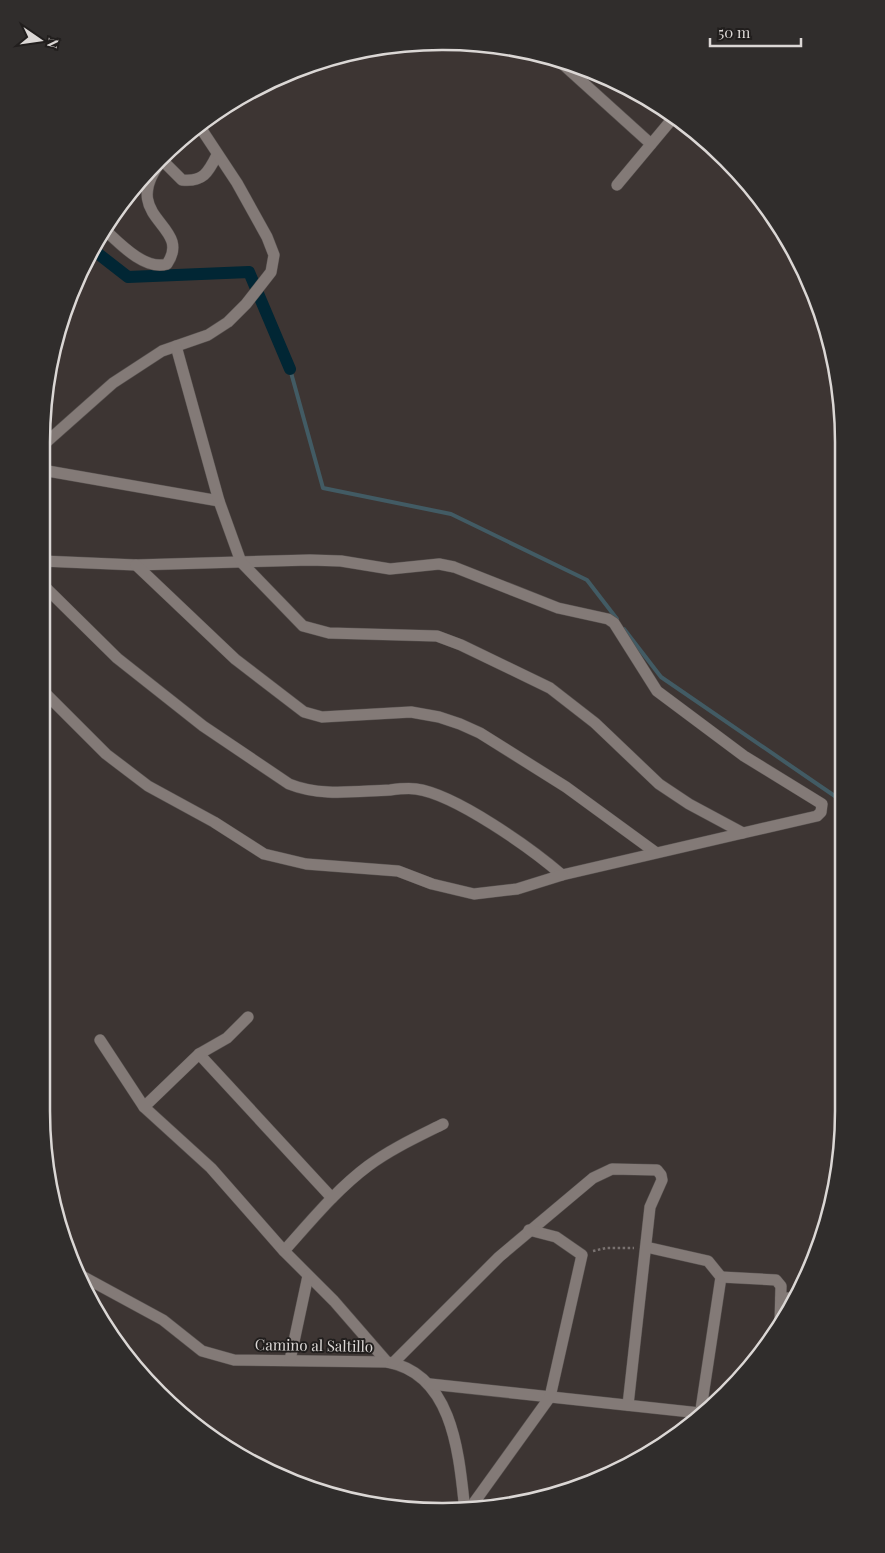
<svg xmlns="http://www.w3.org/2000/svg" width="885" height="1553" font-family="'Playfair Display',serif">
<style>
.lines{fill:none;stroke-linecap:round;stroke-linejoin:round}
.stream{stroke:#425b64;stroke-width:4}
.canal{stroke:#012634;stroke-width:12}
.street-casing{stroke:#57514f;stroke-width:12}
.path{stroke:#797270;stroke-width:2.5;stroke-dasharray:2.5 2.5;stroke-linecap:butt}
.street{stroke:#837a77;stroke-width:11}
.labels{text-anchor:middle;stroke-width:4;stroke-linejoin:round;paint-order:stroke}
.street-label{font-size:15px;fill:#dbd7d5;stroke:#211e1d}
.rim{fill:none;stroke:#dbd7d5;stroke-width:2.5}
</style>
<rect width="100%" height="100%" fill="#3d3533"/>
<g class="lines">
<!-- stream -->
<g class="stream">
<path d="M290 369 323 488 451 514 587 580 617 619"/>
<path d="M624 629 661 677 842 801"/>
</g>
<!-- canal -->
<path class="canal" d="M92 249 128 277 249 272 290 369"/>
<defs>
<g id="street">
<path d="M557 59 651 144"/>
<path d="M161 159 182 180C203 182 208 173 217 155"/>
<path d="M617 185 673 118"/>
<path d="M104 229C119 243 145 271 167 264 194 224 116 219 162 160"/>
<path d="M42 446 113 383 162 351 208 335 228 322 246 304 271 272 274 255 267 237 237 183 198 124"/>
<path d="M42 470 219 501"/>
<path d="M42 561 136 565 310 560 341 561 390 569 439 564 454 567 558 608 608 619 614 623 657 691 744 756 822 804 821 812 817 816 743 833"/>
<path d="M136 565 235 659 304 712 322 717 411 712 439 717 460 724 480 733 566 787 655 852"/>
<path d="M42 584 117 658 203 726 289 784C321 797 356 791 390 790 398 789 408 788 416 789 455 794 532 849 562 875L743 833 689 804 659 784 595 723 550 688 461 645 437 636 329 633 303 626 241 562 219 501 176 346"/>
<path d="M42 690 106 754 148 786 214 822 264 854 306 864 398 871 432 884 474 894 517 889 562 875"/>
<path d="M100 1040 144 1107 211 1168 284 1251 334 1301 387 1362"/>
<path d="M199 1054 332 1198"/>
<path d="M144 1107 199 1054 227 1038 248 1017"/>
<path d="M646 1247 708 1261 721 1277 700 1416"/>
<path d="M284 1251C310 1222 337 1189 368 1166 391 1149 417 1137 443 1124"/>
<path d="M82 1276 163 1320 202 1351 234 1360 387 1362C454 1374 459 1456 465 1511"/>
<path d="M721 1277 776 1280 781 1286 780 1324"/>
<path d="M781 1298H796"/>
<path d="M290 1360 308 1276"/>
<path d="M393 1363 499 1257 593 1178 612 1169 657 1170 661 1175 662 1180 650 1207 628 1405"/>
<path d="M430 1384 700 1413"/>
<path d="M468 1511 550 1397 582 1255 556 1237 529 1230"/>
</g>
</defs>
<!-- street casing -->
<use href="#street" class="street-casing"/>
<!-- path -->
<path class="path" d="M593 1251 606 1248H634"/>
<!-- street -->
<use href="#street" class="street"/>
</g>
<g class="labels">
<!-- street labels -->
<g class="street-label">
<text transform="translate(314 1346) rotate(1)" y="5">Camino al Saltillo</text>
</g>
</g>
<!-- crop -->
<path d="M0 0H885V1553H0ZM442 50H443A392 392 0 0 1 835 442V1111A392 392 0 0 1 443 1503H442A392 392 0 0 1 50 1111V442A392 392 0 0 1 442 50Z" fill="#302d2c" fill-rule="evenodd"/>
<path class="rim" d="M442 50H443A392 392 0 0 1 835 442V1111A392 392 0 0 1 443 1503H442A392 392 0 0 1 50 1111V442A392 392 0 0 1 442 50Z"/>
<!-- north arrow -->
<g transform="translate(40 40) rotate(103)" stroke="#211e1d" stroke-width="4" paint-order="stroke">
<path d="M0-4L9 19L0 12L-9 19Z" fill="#dbd7d5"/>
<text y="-8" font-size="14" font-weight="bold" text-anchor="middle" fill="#dbd7d5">N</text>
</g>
<!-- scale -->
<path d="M710 38v8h91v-8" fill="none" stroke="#dbd7d5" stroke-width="2.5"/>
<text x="718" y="38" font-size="15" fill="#dbd7d5" stroke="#211e1d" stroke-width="4" paint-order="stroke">50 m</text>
</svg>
